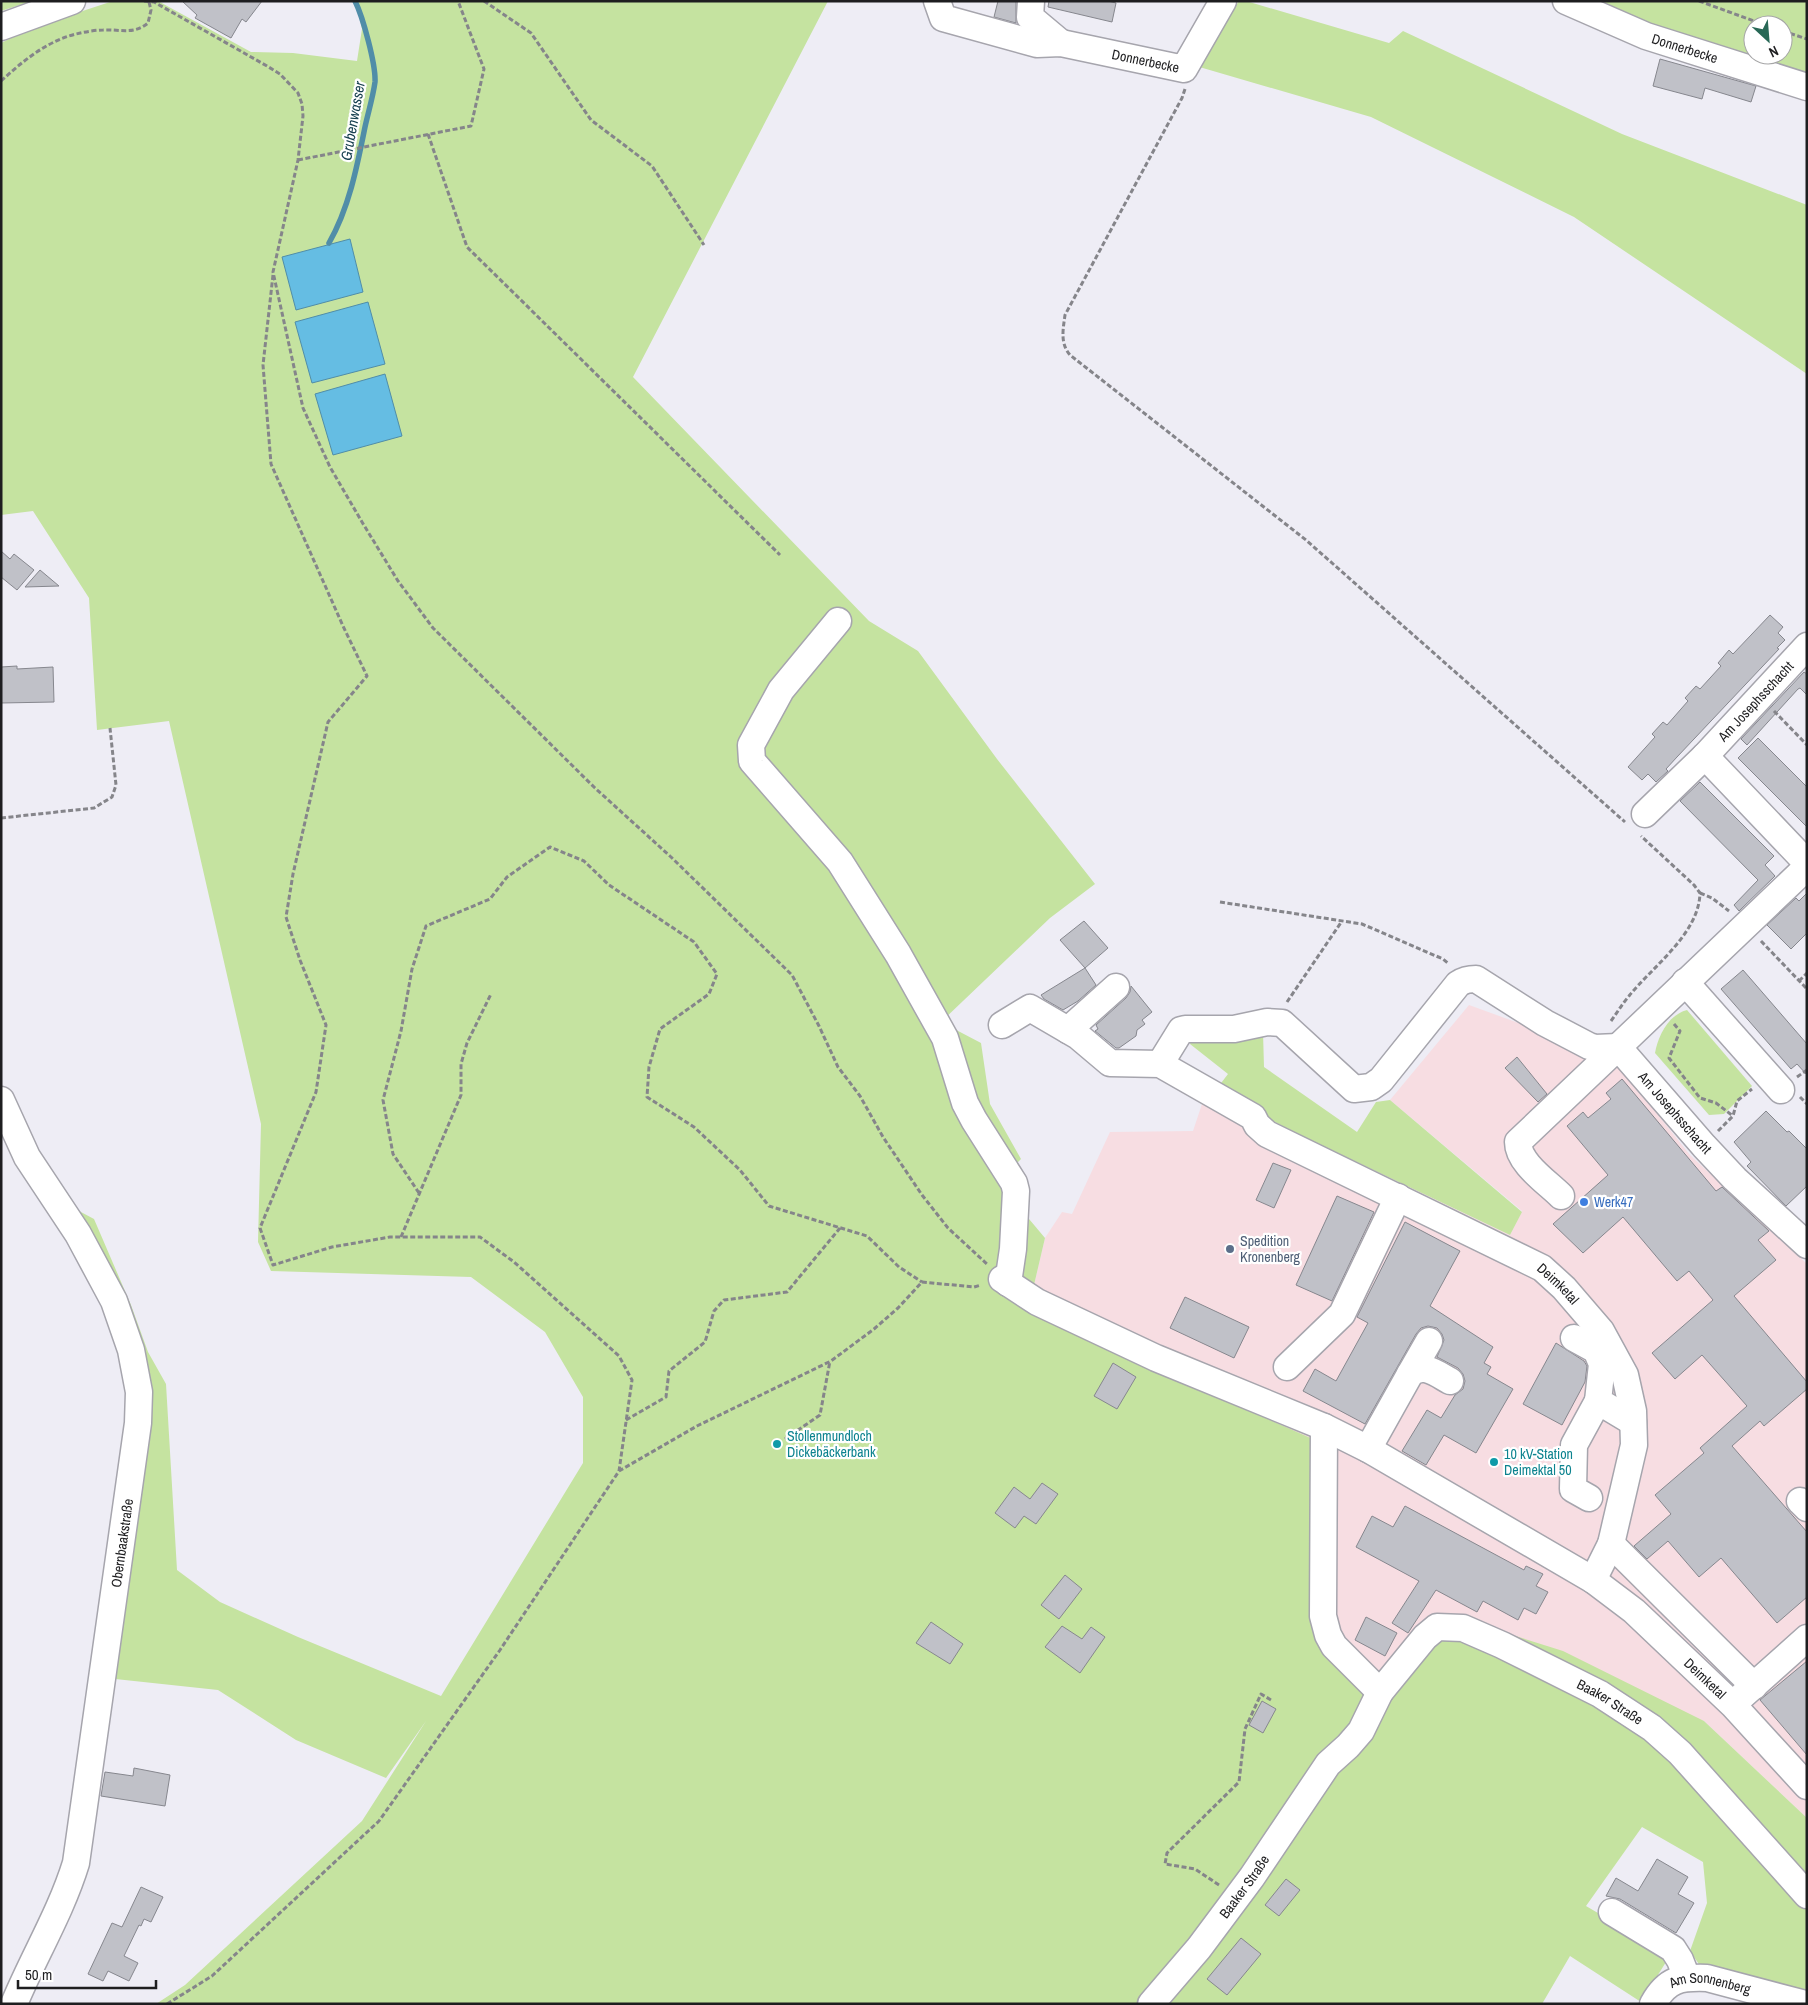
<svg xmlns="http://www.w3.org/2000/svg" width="1808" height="2005" font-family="'Archivo Narrow',sans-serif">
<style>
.industrial{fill:#f7dde2}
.green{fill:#c5e3a0;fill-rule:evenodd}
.water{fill:#65bde3;stroke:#508da8}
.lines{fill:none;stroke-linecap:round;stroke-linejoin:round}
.stream{stroke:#508da8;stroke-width:5.5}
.building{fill:#c0c1c8;stroke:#86878e}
.minor-casing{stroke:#a6a5ad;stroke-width:29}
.path{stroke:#85858a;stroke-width:3;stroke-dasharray:5 2.5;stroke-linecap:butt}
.minor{stroke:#fff;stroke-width:26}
.shop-dot{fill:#3f7fe0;stroke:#fff;stroke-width:2}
.service-dot{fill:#5c6f8a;stroke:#fff;stroke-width:2}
.culture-dot{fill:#0f9aa8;stroke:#fff;stroke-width:2}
.labels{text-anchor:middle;stroke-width:4.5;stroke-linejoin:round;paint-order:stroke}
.street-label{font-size:14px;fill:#1e1e20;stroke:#fff}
.shop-label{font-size:14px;fill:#366cbe;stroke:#fff;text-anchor:start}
.service-label{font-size:14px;fill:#4e5e75;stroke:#fff;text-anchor:start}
.culture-label{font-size:14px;fill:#0d838f;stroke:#fff;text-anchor:start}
.water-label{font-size:15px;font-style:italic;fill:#184050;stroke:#fff}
</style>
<rect width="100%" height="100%" fill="#eeedf5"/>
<!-- industrial -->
<path class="industrial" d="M1469 1005 1612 1057 1690 1155 1807 1264V1818L1704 1721 1390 1668 1363 1688 1156 1369 1030 1302 1045 1238 1062 1212 1072 1214 1110 1132 1193 1131 1202 1104 1154 1075 1215 1091 1302 1136 1510 1235 1522 1211 1390 1100Z"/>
<!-- green -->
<g class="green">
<path d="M1 1H32L1 11Z"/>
<path d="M113 1H158L251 52 293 53 357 61 362 29 356 1H828L633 377 869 621 918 651 997 759 1095 884 1050 918 941 1022 981 1043 990 1104 1021 1159 998 1182 1045 1238 1030 1302 1156 1369 1315 1440 1314 1623 1363 1688 1390 1668 1419 1626 1443 1613 1563 1651 1704 1721 1807 1818V2004L1713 1985 1690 1951 1707 1903 1703 1862 1642 1827 1586 1906 1649 1943 1666 1962 1641 2002 1570 1956 1542 2004H156L185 1985 362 1821 426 1721 386 1778 296 1740 218 1690 106 1678 146 1393 64 1203 94 1219 131 1305 148 1352 166 1384 177 1570 220 1602 298 1637 441 1696 583 1463V1397L545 1332 471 1277 271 1271 258 1242 261 1124 169 721 97 730 89 598 33 511 1 515V43L31 28Z"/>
<path d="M1239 1H1246L1389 43 1403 31 1622 134 1807 205V374L1574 217 1371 117 1196 66Z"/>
<path d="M1579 1H1807V82ZM1753 25H1783V55H1753Z"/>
<path d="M1687 1010 1752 1086 1724 1114 1709 1115 1655 1053C1658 1036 1668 1015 1687 1010Z"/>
<path d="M1196 1031 1263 1032 1264 1067 1357 1132 1376 1102 1390 1100 1522 1212 1510 1235 1302 1136 1215 1091 1228 1074 1190 1044Z"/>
</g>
<!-- water -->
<g class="water">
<path d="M350 239 363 292 296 310 282 257Z"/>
<path d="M368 302 385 364 312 383 295 322Z"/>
<path d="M385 374 402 436 333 455 315 394Z"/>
</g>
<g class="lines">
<!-- stream -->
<path class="stream" d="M329 243C349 208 357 167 365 127 368 113 373 97 375 82 376 65 363 17 355 1"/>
</g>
<!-- building -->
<g class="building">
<path d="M182 1H262L246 22 242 19 231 38 195 18 197 15Z"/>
<path d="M998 1H1016V23L994 17Z"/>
<path d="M1049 1H1108L1116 3 1112 22 1048 7Z"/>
<path d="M1660 59 1756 86 1751 102 1705 88 1702 99 1653 86Z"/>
<path d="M1 551 10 559 14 554 34 570 17 590 1 577Z"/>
<path d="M40 570 59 586 25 587Z"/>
<path d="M1770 615 1783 627 1778 633 1785 640 1777 648 1779 649 1677 757 1666 769 1668 771 1656 782 1648 774 1642 780 1628 767 1655 737 1652 734 1663 722 1667 725 1688 701 1685 698 1696 686 1700 689 1721 666 1718 663 1729 650 1733 654Z"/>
<path d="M17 666V669L53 667 54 702 1 703V667Z"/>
<path d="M1804 672 1807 674V695L1800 688 1798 689 1747 745 1741 739Z"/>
<path d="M1758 738 1807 787V827L1738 758Z"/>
<path d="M1700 782 1774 856 1765 865 1775 876 1739 911 1734 905 1758 880 1680 801Z"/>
<path d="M1807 893V933L1791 949 1767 925 1796 898 1799 901Z"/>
<path d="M1084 921 1108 948 1085 968 1060 940Z"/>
<path d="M1085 968 1096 985 1078 1001 1063 1010 1044 999 1041 995Z"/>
<path d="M1743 970 1807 1044V1075L1797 1064 1791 1069 1721 989Z"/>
<path d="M1131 986 1152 1012 1142 1020 1145 1024 1137 1030 1136 1036 1119 1048H1116L1095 1031 1098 1029 1096 1025 1126 998 1130 992Z"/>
<path d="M1517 1057 1547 1094 1538 1102 1505 1068Z"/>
<path d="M1622 1079 1716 1191 1722 1187 1769 1231 1758 1240 1776 1260 1734 1296 1807 1382V1389L1764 1426 1760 1421 1732 1446 1807 1532V1597L1777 1623 1721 1558 1699 1577 1668 1541 1647 1559 1634 1546 1671 1514 1655 1495 1704 1453 1700 1448 1747 1406 1702 1355 1675 1379 1652 1353 1713 1300 1689 1271 1677 1281 1623 1217 1583 1253 1553 1224 1608 1175 1567 1126 1583 1112 1588 1118 1611 1099 1606 1093Z"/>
<path d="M1766 1111 1787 1132 1789 1131 1807 1149V1186L1786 1206 1747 1166 1751 1162 1734 1142Z"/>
<path d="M1273 1163 1291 1170 1274 1208 1256 1200Z"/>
<path d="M1337 1196 1374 1212 1332 1301 1296 1285Z"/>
<path d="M1405 1222 1460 1251 1430 1306 1493 1347 1484 1363 1491 1367 1487 1374 1513 1389 1476 1453 1444 1435 1426 1465 1402 1451 1427 1410 1441 1418 1455 1395 1463 1389 1465 1381 1463 1374 1458 1368 1437 1357 1444 1340 1442 1334 1437 1328 1428 1326 1421 1328 1416 1334 1365 1424 1303 1391 1315 1369 1336 1381 1368 1323 1357 1317Z"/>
<path d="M1185 1297 1249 1327 1234 1358 1170 1328Z"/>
<path d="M1556 1343 1584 1361 1587 1366 1585 1382 1562 1425 1523 1404Z"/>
<path d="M1113 1363 1136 1377 1117 1409 1094 1396Z"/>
<path d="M1042 1483 1058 1494 1036 1524 1024 1516 1015 1528 995 1513 1014 1487 1030 1499Z"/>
<path d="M1405 1506 1524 1570 1526 1566 1543 1574 1536 1586 1548 1592 1536 1614 1524 1608 1518 1620 1483 1601 1477 1612 1436 1590 1408 1633 1392 1623 1419 1581 1356 1547 1372 1516 1393 1527Z"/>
<path d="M1065 1575 1082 1589 1059 1619 1041 1605Z"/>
<path d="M1366 1617 1397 1633 1385 1656 1355 1640Z"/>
<path d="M931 1622 963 1644 950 1664 916 1643Z"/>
<path d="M1062 1626 1082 1639 1091 1627 1105 1637 1080 1673 1045 1647Z"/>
<path d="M1807 1661V1755L1760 1700Z"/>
<path d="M1262 1701 1276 1709 1263 1733 1249 1725Z"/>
<path d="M134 1768 170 1775 165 1806 101 1796 105 1772 133 1776Z"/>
<path d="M1657 1859 1688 1877 1678 1894 1694 1903 1676 1933 1620 1899 1606 1896 1616 1878 1638 1891Z"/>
<path d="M1286 1879 1300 1890 1279 1916 1265 1905Z"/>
<path d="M141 1887 163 1897 151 1922 144 1919 141 1926 139 1925 124 1956 138 1963 129 1981 108 1971 103 1981 88 1974 112 1923 122 1927Z"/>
<path d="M1241 1938 1261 1954 1227 1995 1207 1979Z"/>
</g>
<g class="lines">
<defs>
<g id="minor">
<path id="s1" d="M937 1 943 18 1037 44 1061 43 1184 69 1223 1"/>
<path d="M1031 1 1030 17 1061 43"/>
<path id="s2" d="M1566 1 1646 36 1807 87"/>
<path d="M1 27 72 1"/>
<path d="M838 621 781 690 751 745 752 761 840 862 898 954 945 1038 965 1103 974 1120 1014 1183 1016 1191 1013 1249 1008 1283"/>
<path d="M1705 756 1807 863"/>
<path id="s3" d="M1645 814 1705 756 1807 646"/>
<path id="s4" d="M1807 867 1618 1047 1704 1146 1735 1179 1807 1245"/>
<path d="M1685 982 1781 1090"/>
<path id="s5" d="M1002 1025 1030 1008 1078 1036 1110 1063 1160 1064 1253 1117 1257 1125 1267 1134 1542 1268 1564 1288 1601 1331 1625 1375 1633 1411 1634 1445 1611 1544 1593 1580"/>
<path d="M1068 1030 1116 987"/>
<path d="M1160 1064 1181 1030 1185 1029H1234L1267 1022 1282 1023 1354 1089 1371 1087 1381 1080 1458 984C1464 980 1468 979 1476 979L1545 1023 1589 1046 1595 1048 1618 1047"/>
<path d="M1 1100 27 1157 78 1234 114 1301 131 1350 139 1392 138 1423 76 1863C61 1912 34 1956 14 2004"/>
<path d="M1561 1196C1547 1182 1518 1163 1518 1142L1618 1047"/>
<path id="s6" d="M1002 1279 1037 1302 1156 1358 1324 1427 1368 1449 1593 1580 1634 1611 1733 1705 1807 1786"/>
<path d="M1574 1338 1596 1350 1602 1364 1598 1401 1633 1422"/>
<path d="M1287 1367 1342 1314 1398 1197"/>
<path d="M1410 1374 1429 1341"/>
<path d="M1324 1427 1323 1616 1328 1635 1334 1646 1380 1692"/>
<path d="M1368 1449 1410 1374C1423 1362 1437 1374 1450 1381"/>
<path d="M1589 1498 1573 1489 1574 1445 1598 1401"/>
<path d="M1800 1501 1807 1508"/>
<path d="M1611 1544 1754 1686"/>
<path d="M1742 1696 1807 1638"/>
<path d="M1612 1912 1673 1949 1680 1960 1687 1978"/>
<path id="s7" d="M1151 2004 1199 1948 1252 1877 1328 1764 1348 1746 1361 1731 1380 1692 1425 1637 1437 1627 1463 1628 1502 1645 1600 1694 1652 1728 1680 1753 1807 1895"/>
<path id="s8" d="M1653 2004C1667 1979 1680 1977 1707 1978L1805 2004"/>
</g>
</defs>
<!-- minor casing -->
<use href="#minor" class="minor-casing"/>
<!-- path -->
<g class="path">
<path d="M144 1 154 2 267 66 280 74 298 93 302 104 303 116 298 160 273 272 303 408 330 467 362 522 398 581 433 628 595 788 671 857 792 975 819 1026 838 1067 860 1096 883 1137 922 1195 948 1228 988 1265"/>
<path d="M484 1 531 33 591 120 652 166 704 245"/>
<path d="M1699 1 1765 25"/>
<path d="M1783 31 1807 39"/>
<path d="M1 81C23 61 47 41 76 34 85 32 95 30 103 30 120 29 134 35 148 23L151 10 149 2"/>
<path d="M1185 89 1182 98 1065 315C1063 330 1060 343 1070 355L1306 540 1625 822"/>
<path d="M428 134 467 247 780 555"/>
<path d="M298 160 471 126 484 69 458 1"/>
<path d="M273 275 263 365 271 464 343 626 367 676 328 722 293 874 286 917 300 960 326 1025 316 1092 260 1228 273 1265 332 1247 390 1237H480L514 1262 619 1356 632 1380 619 1471"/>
<path d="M1774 711 1807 745"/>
<path d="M1 818 94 808 112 797 116 785 110 728"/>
<path d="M1700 893 1712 898 1729 911"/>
<path d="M1220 902 1362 924 1443 959 1449 964"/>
<path d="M1761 941 1807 989"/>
<path d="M1799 981 1807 973"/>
<path d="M1287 1002 1342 921"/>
<path d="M1611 1021C1617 1013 1622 1004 1629 996 1652 967 1699 934 1700 893L1694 885 1641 836"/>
<path d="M1674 1024 1680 1031 1669 1058 1700 1098 1716 1103 1733 1116"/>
<path d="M1797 1077 1807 1070"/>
<path d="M1800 1097 1807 1104"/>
<path d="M1718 1131 1733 1116 1737 1101 1752 1089"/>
<path d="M419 1193 393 1154 383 1100 401 1031 412 969 426 926 490 899 507 877 550 847 584 861 609 885 694 942 717 974 709 994 660 1029 649 1067 647 1097 694 1127 740 1170 769 1206 867 1236 899 1267 922 1282"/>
<path d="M401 1237 461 1095V1064L467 1043 491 994"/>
<path d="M626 1420 666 1397 669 1371 705 1342 714 1311 724 1300 787 1292 840 1228"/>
<path d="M785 1439 820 1415 830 1361"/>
<path d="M1219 1885 1195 1869 1165 1864 1167 1853 1239 1782 1245 1729 1261 1694 1271 1700"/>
<path d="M167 2004 212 1976 379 1821 500 1650 619 1471 697 1426 831 1361 874 1329 898 1308 922 1282 974 1287 981 1285"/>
</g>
<!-- minor -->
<use href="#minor" class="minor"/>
</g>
<!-- markers -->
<circle class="shop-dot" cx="1584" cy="1202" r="5"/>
<circle class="service-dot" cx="1230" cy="1249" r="5"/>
<g class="culture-dot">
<circle cx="777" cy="1444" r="5"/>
<circle cx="1494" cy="1462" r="5"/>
</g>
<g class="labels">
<!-- street labels -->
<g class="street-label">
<text dy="5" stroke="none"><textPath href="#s2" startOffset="128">Donnerbecke</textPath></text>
<text dy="5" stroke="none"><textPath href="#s1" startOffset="226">Donnerbecke</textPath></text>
<text dy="5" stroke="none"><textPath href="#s3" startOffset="158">Am Josephsschacht</textPath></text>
<text dy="5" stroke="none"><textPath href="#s4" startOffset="348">Am Josephsschacht</textPath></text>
<text dy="5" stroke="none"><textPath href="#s5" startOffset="638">Deimketal</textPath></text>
<text transform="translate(122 1543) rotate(-82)" y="5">Obernbaakstraße</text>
<text dy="5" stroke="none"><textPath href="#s6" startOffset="814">Deimketal</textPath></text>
<text dy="5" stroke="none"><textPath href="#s7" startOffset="666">Baaker Straße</textPath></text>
<text dy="5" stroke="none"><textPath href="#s7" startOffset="150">Baaker Straße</textPath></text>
<text dy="5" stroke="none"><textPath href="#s8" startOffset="68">Am Sonnenberg</textPath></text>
</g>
<!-- shop labels -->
<g class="shop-label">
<text x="1594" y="1207">Werk47</text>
</g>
<!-- service labels -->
<g class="service-label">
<text x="1240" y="1246">Spedition<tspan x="1240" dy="16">Kronenberg</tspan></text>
</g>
<!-- culture labels -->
<g class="culture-label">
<text x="787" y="1441">Stollenmundloch<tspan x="787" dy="16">Dickebäckerbank</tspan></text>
<text x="1504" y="1459">10 kV-Station<tspan x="1504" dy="16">Deimektal 50</tspan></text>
</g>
<!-- water labels -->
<g class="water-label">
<text transform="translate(353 121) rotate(-80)" y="5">Grubenwasser</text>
</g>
</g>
<!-- border -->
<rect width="1808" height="2005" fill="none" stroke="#1e1e20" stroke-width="5"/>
<!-- north arrow -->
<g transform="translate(1768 40) rotate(154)"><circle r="24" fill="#ffffff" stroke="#a5a5a6"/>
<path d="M0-4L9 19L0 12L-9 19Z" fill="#286856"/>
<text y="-8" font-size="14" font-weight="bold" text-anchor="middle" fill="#1e1e20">N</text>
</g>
<!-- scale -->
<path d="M18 1980v8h138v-8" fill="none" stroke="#1e1e20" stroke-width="2.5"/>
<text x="25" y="1980" font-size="15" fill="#1e1e20" stroke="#ffffff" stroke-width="4" paint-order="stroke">50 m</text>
</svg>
